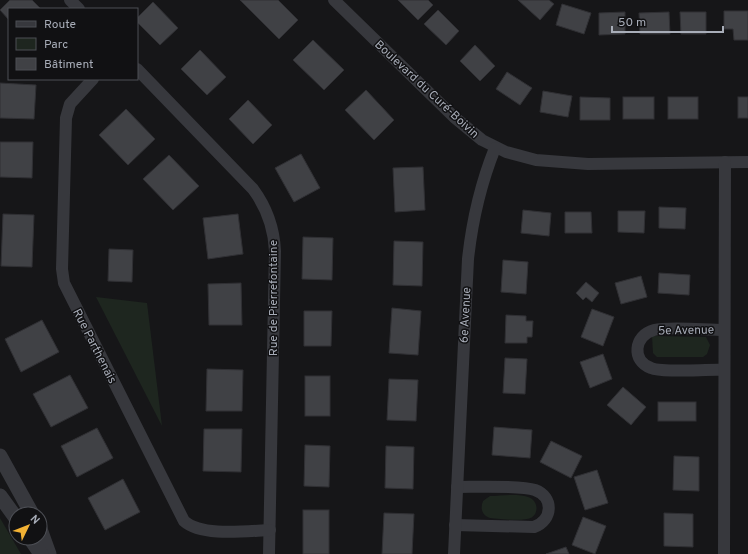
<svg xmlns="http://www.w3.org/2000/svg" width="748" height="554" font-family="Overpass,sans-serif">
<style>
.green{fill:#1e261f}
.building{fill:#404145;stroke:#303034}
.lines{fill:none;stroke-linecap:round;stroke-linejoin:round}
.minor{stroke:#37383d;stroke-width:12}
.tertiary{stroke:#37383d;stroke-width:15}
.labels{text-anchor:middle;stroke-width:3;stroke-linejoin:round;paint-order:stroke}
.street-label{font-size:12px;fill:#a8adb8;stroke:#111113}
</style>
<rect width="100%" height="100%" fill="#161618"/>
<!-- green -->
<g class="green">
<path d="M96 297 147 303 162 426Z"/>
<path d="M652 336 706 337 710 345 707 354 703 357H657L653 353Z"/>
<path d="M490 496C502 496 517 493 528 497 539 500 540 517 527 519 515 521 502 519 490 518 482 515 480 509 483 501Z"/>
<path d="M0 518 21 554H0Z"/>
</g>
<!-- building -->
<g class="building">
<path d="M10 0H32L41 9H9V20L0 10Z"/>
<path d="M240 0H278L298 20 279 39Z"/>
<path d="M398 0H428L433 5 418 20Z"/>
<path d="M518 0H549L554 4 540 20Z"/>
<path d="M153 2 178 28 160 45 137 22V18Z"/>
<path d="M562 4 591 13 584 34 556 25Z"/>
<path d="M438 10 459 31 446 45 424 24Z"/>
<path d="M724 11H748V40H734L733 29H724Z"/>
<path d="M625 12V34L599 35V13Z"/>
<path d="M669 12 670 34H640L639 13Z"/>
<path d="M680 12H706V34H681Z"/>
<path d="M313 40 344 70 324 90 293 60Z"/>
<path d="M475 45 495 66 480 81 460 61Z"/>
<path d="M200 50 226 77 207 95 181 69Z"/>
<path d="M507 72 532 88 520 105 496 89Z"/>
<path d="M0 83 36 85 34 119 0 118Z"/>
<path d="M366 90 394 120 374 140 345 110Z"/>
<path d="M543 91 572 96 568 117 540 112Z"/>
<path d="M580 97 610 98V120H580Z"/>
<rect x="623" y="97" width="31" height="22"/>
<rect x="668" y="97" width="30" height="22"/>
<rect x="738" y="97" width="10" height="21"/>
<path d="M248 100 272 125 253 144 229 119Z"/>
<path d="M126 109 155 139 128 165 99 135Z"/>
<path d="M0 142H33L32 178 0 177Z"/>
<path d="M301 154 320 188 294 202 275 168Z"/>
<path d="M169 155 199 186 173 210 143 179Z"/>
<path d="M423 167 425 210 395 212 393 168Z"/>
<path d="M659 207 686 208 685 229 659 228Z"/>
<path d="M523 210 551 213 549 236 521 233Z"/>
<path d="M618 211H645L644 233 618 232Z"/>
<path d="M565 212H591L592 233H565Z"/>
<path d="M3 214 34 215 32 267 1 266Z"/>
<path d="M238 214 243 254 208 259 203 218Z"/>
<path d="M303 237 333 238 332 280 302 279Z"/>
<path d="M394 241 423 242 422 286 393 285Z"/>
<path d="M109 249 133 250 132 282 108 281Z"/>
<path d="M503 260 528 262 526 294 501 292Z"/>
<path d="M659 273 690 275 689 295 658 293Z"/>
<path d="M641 276 647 297 621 304 615 283Z"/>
<path d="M586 282 599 293 592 302 586 297 583 300 576 293Z"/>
<path d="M241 283 242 325H209L208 284Z"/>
<path d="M392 308 421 311 418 355 389 353Z"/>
<path d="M592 309 614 317 603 346 581 337Z"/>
<path d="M304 311H332L331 346H304Z"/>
<path d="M506 315 526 316V321H533L532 337H527V343H505Z"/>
<path d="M42 320 59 352 21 372 5 339Z"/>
<path d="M603 354 612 379 590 388 580 362Z"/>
<path d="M505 358 527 359 525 394 503 393Z"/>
<path d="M207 369 243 370 242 411H206Z"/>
<path d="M70 375 88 408 51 427 33 394Z"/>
<rect x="305" y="376" width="25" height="40"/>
<path d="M389 379 418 380 416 421 387 420Z"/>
<path d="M623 387 646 407 631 425 607 405Z"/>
<rect x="658" y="402" width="38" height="19"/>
<path d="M494 427 532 430 530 458 492 455Z"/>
<path d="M97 428 113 458 77 477 61 446Z"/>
<path d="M204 429H242L241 472 203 471Z"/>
<path d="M551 441 582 456 571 478 540 462Z"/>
<path d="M305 445 330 446 329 487 304 486Z"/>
<path d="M386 446 414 447 413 489 385 488Z"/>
<path d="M674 456 699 457V491L673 490Z"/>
<path d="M597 470 608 503 585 510 574 477Z"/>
<path d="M123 479 140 512 105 530 88 498Z"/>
<rect x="303" y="510" width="26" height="44"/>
<path d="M384 513 414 514 412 554H382Z"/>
<path d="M664 513 693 514V547L664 546Z"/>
<path d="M583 517 606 526 595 554 572 545Z"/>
<path d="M566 547 569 554H546Z"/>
</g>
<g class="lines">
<!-- minor -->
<g class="minor">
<path d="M70 0 79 9"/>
<path d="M334 0 454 117 482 140 506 152 536 160 588 164 748 162"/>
<path d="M137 69 253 189C267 208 274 228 275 251L269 554"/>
<path d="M93 79 70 104 66 118 62 269 64 283 184 521C202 537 246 531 270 530"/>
<path d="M724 370C708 369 663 373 651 368 631 361 634 335 654 330 670 326 706 330 724 330"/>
<path d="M455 525 534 527C553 520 554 497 535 490 520 485 475 487 457 487"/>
<path d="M454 554 468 259C472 222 481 183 495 148"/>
<path d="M724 554 725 162"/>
</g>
<!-- tertiary -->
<g class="tertiary">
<path d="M0 456 32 514"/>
<path d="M0 496 16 518"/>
<path d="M40 529 49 554"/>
<path d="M30 538 41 554"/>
</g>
</g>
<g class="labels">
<!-- street labels -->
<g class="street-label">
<text transform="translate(427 89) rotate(43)" y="4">Boulevard du Curé-Boivin</text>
<text transform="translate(273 298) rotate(-90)" y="4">Rue de Pierrefontaine</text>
<text transform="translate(465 315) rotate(-87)" y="4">6e Avenue</text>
<text transform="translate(686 330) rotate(-1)" y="4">5e Avenue</text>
<text transform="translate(95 346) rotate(63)" y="4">Rue Parthenais</text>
</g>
</g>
<!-- legend -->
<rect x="8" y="8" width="130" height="72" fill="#111113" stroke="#4d4f55"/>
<rect x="16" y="21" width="20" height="6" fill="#37383d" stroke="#4d4f55"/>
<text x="44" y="28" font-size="12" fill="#a8adb8">Route</text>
<rect x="16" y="38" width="20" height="12" fill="#1e261f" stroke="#4d4f55"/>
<text x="44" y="48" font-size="12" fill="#a8adb8">Parc</text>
<rect x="16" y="58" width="20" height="12" fill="#404145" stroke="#4d4f55"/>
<text x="44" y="68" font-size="12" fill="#a8adb8">Bâtiment</text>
<!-- north arrow -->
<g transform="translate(28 526) rotate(47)"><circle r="19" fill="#111113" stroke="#4d4f55"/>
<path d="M0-3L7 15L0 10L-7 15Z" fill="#f2b134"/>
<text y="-6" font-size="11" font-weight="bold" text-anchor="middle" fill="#a8adb8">N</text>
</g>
<!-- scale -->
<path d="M612 26v6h111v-6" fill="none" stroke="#a8adb8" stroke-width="2"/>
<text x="618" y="26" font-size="12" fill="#a8adb8" stroke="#111113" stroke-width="3" paint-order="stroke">50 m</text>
</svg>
